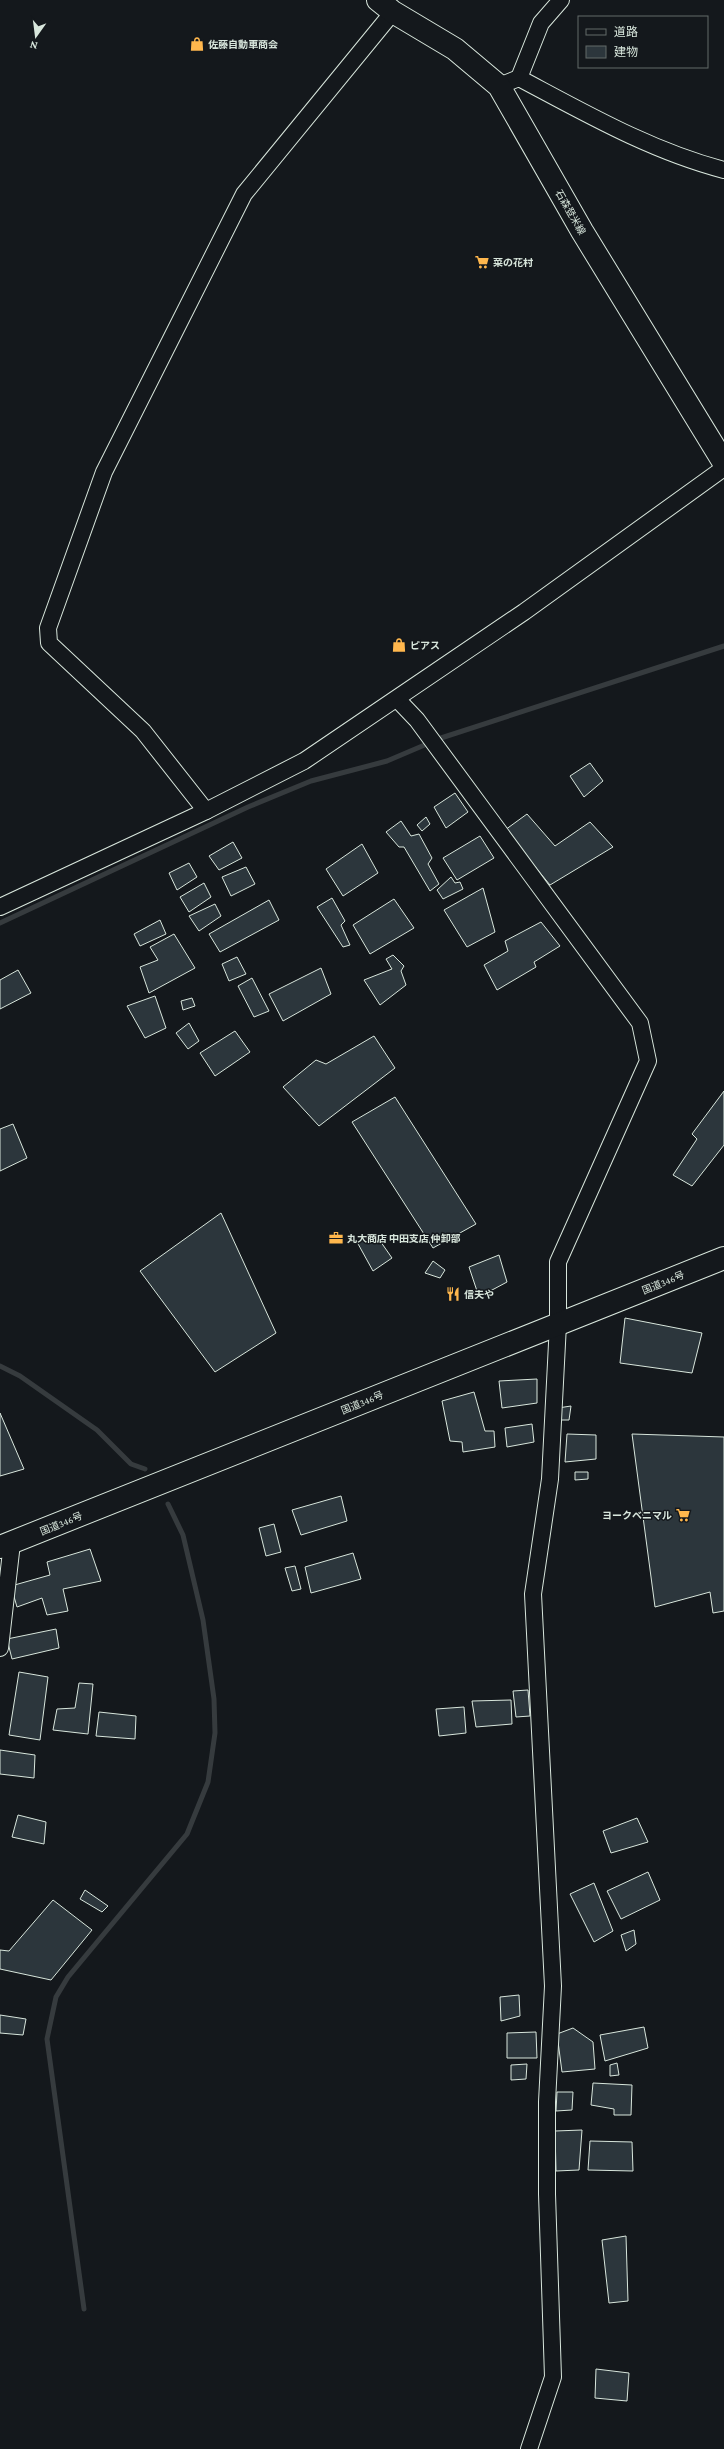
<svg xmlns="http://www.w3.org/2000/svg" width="724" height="2449" font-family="'Crimson Pro','Noto Sans JP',serif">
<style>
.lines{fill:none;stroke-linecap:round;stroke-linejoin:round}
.stream{stroke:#363b3e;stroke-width:5}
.building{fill:#2c363c;stroke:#d8e6dc}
.street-casing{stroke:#d8e6dc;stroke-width:18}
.secondary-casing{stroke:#d8e6dc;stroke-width:24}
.highway-casing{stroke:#d8e6dc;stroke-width:24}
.street{stroke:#14181c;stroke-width:16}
.secondary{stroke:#14181c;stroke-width:22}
.highway{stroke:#14181c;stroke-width:22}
.labels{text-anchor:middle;stroke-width:3;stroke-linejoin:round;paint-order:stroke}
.poi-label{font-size:10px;font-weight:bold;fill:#d8e6dc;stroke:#14181c;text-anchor:start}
.street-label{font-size:10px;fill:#d8e6dc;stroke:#14181c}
</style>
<rect width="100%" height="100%" fill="#14181c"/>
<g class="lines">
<!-- stream -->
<g class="stream">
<path d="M0 923 248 807 311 781 387 761 441 738 724 646"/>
<path d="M0 1366 20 1376 97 1430 131 1464 145 1469"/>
<path d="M84 2309 47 2039 56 1997 68 1977 187 1834 208 1782 215 1733 214 1699 203 1620 183 1535 168 1504"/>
</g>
</g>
<!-- building -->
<g class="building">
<path d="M590 763 603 781 584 797 570 776Z"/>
<path d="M455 793 468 812 446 828 434 807Z"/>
<path d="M527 814 555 846 590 822 613 847 550 885 505 830Z"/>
<path d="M426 817 430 824 422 831 417 825Z"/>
<path d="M401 821 411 836 419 834 432 858 428 864 439 884 430 891 404 847H399L386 832Z"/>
<path d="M480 836 494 858 457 880 443 858Z"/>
<path d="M233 842 242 858 219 870 209 856Z"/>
<path d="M362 844 378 873 343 896 326 869Z"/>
<path d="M189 863 197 877 177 890 169 873Z"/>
<path d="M246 867 255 884 231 896 222 877Z"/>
<path d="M451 877 455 883 460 882 463 889 443 899 437 890Z"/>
<path d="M204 883 211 897 189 912 180 897Z"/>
<path d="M483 888 495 932 467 947 444 910Z"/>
<path d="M332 898 345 921 341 925 350 945 343 947 317 907Z"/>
<path d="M394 899 414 928 370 954 353 925Z"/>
<path d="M269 900 279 920 220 952 209 934Z"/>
<path d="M215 904 221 916 199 931 189 916Z"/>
<path d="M160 920 166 934 140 946 134 934Z"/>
<path d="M541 922 560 946 534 962 536 967 497 990 484 965 508 951 505 941Z"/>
<path d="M174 934 195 968 149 993 140 967 158 960 150 947Z"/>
<path d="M393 955 404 966 401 971 406 985 380 1005 364 980 392 969 386 959Z"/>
<path d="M237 957 246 974 229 981 222 964Z"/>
<path d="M321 968 331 994 283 1021 269 994Z"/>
<path d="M18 970 31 993 0 1009V980Z"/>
<path d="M252 978 269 1011 254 1017 238 986Z"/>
<path d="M155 996 166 1028 145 1038 127 1006Z"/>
<path d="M192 998 195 1006 183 1010 181 1001Z"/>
<path d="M189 1023 199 1041 188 1049 176 1033Z"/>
<path d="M235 1031 250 1052 215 1076 200 1053Z"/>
<path d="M374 1036 395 1068 319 1126 283 1087 316 1060 326 1064Z"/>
<path d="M724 1091V1145L692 1186 673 1175 697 1139 692 1134Z"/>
<path d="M395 1097 476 1224 433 1248 352 1122Z"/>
<path d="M13 1124 27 1158 0 1171V1129Z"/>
<path d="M221 1213 276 1333 215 1372 140 1271Z"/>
<path d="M376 1235 392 1258 373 1271 357 1242Z"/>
<path d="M499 1255 507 1282 479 1297 469 1267Z"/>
<path d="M433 1261 445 1270 440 1278 425 1273Z"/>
<path d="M625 1318 702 1333 692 1373 620 1363Z"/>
<path d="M537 1379V1403L502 1408 499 1381Z"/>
<path d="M474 1392 485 1431H494L495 1447 463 1452 462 1442 450 1441 442 1401Z"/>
<path d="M571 1406 569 1420H559L558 1408Z"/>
<path d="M0 1413 24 1469 0 1476Z"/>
<path d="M532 1424 534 1442 507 1447 505 1428Z"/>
<path d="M567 1434 596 1435V1459L565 1462Z"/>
<path d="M632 1434 724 1437V1611L713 1613 710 1592 655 1607Z"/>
<path d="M575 1472H588V1479L575 1480Z"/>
<path d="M341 1496 347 1521 301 1535 292 1510Z"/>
<path d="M274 1524 281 1552 266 1556 259 1528Z"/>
<path d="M90 1549 101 1581 63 1589 68 1611 47 1615 42 1598 17 1607 11 1586 50 1575 47 1562Z"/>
<path d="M353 1553 361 1579 311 1593 305 1567Z"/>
<path d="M295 1566 301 1589 292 1591 285 1568Z"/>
<path d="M56 1629 59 1648 12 1659 7 1639Z"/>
<path d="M19 1672 48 1677 40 1740 9 1735Z"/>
<path d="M79 1683 93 1684 88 1734 53 1730 57 1709 75 1708Z"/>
<path d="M528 1690 530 1716 516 1717 513 1691Z"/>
<path d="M511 1700 512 1724 476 1727 472 1701Z"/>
<path d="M464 1707 466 1733 439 1736 436 1709Z"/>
<path d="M99 1712 136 1716 135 1739 96 1736Z"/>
<path d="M0 1750 35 1755 34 1778 0 1774Z"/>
<path d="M18 1815 46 1822 44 1844 12 1837Z"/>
<path d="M637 1818 648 1842 611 1853 603 1831Z"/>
<path d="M648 1872 660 1900 621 1919 607 1891Z"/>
<path d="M594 1883 613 1931 594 1942 570 1894Z"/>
<path d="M85 1890 108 1906 102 1912 80 1899Z"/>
<path d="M53 1900 92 1930 51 1980 0 1969V1950L9 1951Z"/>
<path d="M634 1930 636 1944 626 1951 621 1935Z"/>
<path d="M519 1995 520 2016 501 2021 500 1997Z"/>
<path d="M0 2015 26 2019 23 2035 0 2033Z"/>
<path d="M644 2027 648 2048 605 2061 600 2035Z"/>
<path d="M573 2028 593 2042 595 2069 562 2072 557 2034Z"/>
<path d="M536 2032 537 2058H507V2033Z"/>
<path d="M617 2063 619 2075 610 2076V2065Z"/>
<path d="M527 2064 526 2079 511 2080V2065Z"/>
<path d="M593 2083 632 2085 631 2115H614V2109L591 2105Z"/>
<path d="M557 2092H573L572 2110 556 2111Z"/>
<path d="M582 2130 579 2170 556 2171 555 2131Z"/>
<path d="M590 2141 632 2142 633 2171 588 2170Z"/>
<path d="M626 2236 628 2301 609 2303 602 2240Z"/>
<path d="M596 2369 629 2373 627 2401 595 2398Z"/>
</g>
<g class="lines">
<defs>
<g id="street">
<path d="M519 78 541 23 561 0"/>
<path d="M499 86 519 78C585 113 651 151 724 170"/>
<path d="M397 699 417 720 640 1023 648 1061 558 1262V1324L550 1479 533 1594 553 1986 547 2102V2194L553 2377 529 2449"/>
<path d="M206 811 143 731 49 643 48 628 104 472 244 194 393 12"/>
<path d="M0 907 206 811 304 761 524 612 724 468"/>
<path d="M0 1648 12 1543"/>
</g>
<path id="secondary" d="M378 0 393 12 455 49 499 86 582 231 724 463"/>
<path id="highway" d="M0 1547 724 1258"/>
</defs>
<!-- street casing -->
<use href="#street" class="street-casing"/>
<!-- secondary casing -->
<use href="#secondary" class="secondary-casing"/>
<!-- highway casing -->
<use href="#highway" class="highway-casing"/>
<!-- street -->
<use href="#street" class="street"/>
<!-- secondary -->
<use href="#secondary" class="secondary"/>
<!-- highway -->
<use href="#highway" class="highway"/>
</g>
<!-- icons -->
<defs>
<symbol id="shop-bare" viewBox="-9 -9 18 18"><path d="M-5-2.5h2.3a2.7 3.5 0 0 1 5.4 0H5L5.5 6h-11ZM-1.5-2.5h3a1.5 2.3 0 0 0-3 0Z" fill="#ffb74d" stroke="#14181c" stroke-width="2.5" paint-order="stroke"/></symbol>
<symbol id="supermarket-bare" viewBox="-9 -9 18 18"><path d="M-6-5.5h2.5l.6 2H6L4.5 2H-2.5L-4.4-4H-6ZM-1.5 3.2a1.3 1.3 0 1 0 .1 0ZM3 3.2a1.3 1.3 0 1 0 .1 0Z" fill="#ffb74d" stroke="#14181c" stroke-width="2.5" paint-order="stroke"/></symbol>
<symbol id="office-bare" viewBox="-9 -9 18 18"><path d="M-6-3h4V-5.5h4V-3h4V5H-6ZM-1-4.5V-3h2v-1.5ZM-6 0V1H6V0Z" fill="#ffb74d" stroke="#14181c" stroke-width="2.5" paint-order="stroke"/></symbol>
<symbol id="restaurant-bare" viewBox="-9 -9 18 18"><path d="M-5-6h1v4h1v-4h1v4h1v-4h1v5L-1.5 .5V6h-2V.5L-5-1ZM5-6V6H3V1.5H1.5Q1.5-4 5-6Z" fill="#ffb74d" stroke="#14181c" stroke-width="2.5" paint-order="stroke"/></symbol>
</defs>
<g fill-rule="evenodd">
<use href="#shop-bare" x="187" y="34" width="20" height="20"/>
<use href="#supermarket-bare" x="472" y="252" width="20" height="20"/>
<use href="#shop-bare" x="389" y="635" width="20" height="20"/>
<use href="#office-bare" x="326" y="1228" width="20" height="20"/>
<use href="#restaurant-bare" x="443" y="1284" width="20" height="20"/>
<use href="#supermarket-bare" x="673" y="1505" width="20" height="20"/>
</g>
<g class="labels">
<!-- poi labels -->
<g class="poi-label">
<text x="208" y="48">佐藤自動車商会</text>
<text x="493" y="266">菜の花村</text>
<text x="410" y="649">ピアス</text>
<text x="347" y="1242">丸大商店 中田支店 仲卸部</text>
<text x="464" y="1298">信夫や</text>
<text x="672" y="1519" text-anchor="end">ヨークベニマル</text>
</g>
<!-- street labels -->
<g class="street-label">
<text transform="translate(571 212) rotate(60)" y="4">石森登米線</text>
<text transform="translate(663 1282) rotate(-22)" y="4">国道346号</text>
<text transform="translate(362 1402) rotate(-22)" y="4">国道346号</text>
<text transform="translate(61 1523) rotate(-22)" y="4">国道346号</text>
</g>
</g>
<!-- legend -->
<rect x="578" y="16" width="130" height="52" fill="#14181c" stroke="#626a69"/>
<rect x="586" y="29" width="20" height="6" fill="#14181c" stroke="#626a69"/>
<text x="614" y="36" font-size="12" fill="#d8e6dc">道路</text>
<rect x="586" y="46" width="20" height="12" fill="#2c363c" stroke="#626a69"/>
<text x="614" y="56" font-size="12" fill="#d8e6dc">建物</text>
<!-- north arrow -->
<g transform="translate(36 36) rotate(194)" stroke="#14181c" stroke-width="3" paint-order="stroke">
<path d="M0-3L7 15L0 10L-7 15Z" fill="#d8e6dc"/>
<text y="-6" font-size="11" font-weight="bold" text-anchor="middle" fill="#d8e6dc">N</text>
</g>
</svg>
